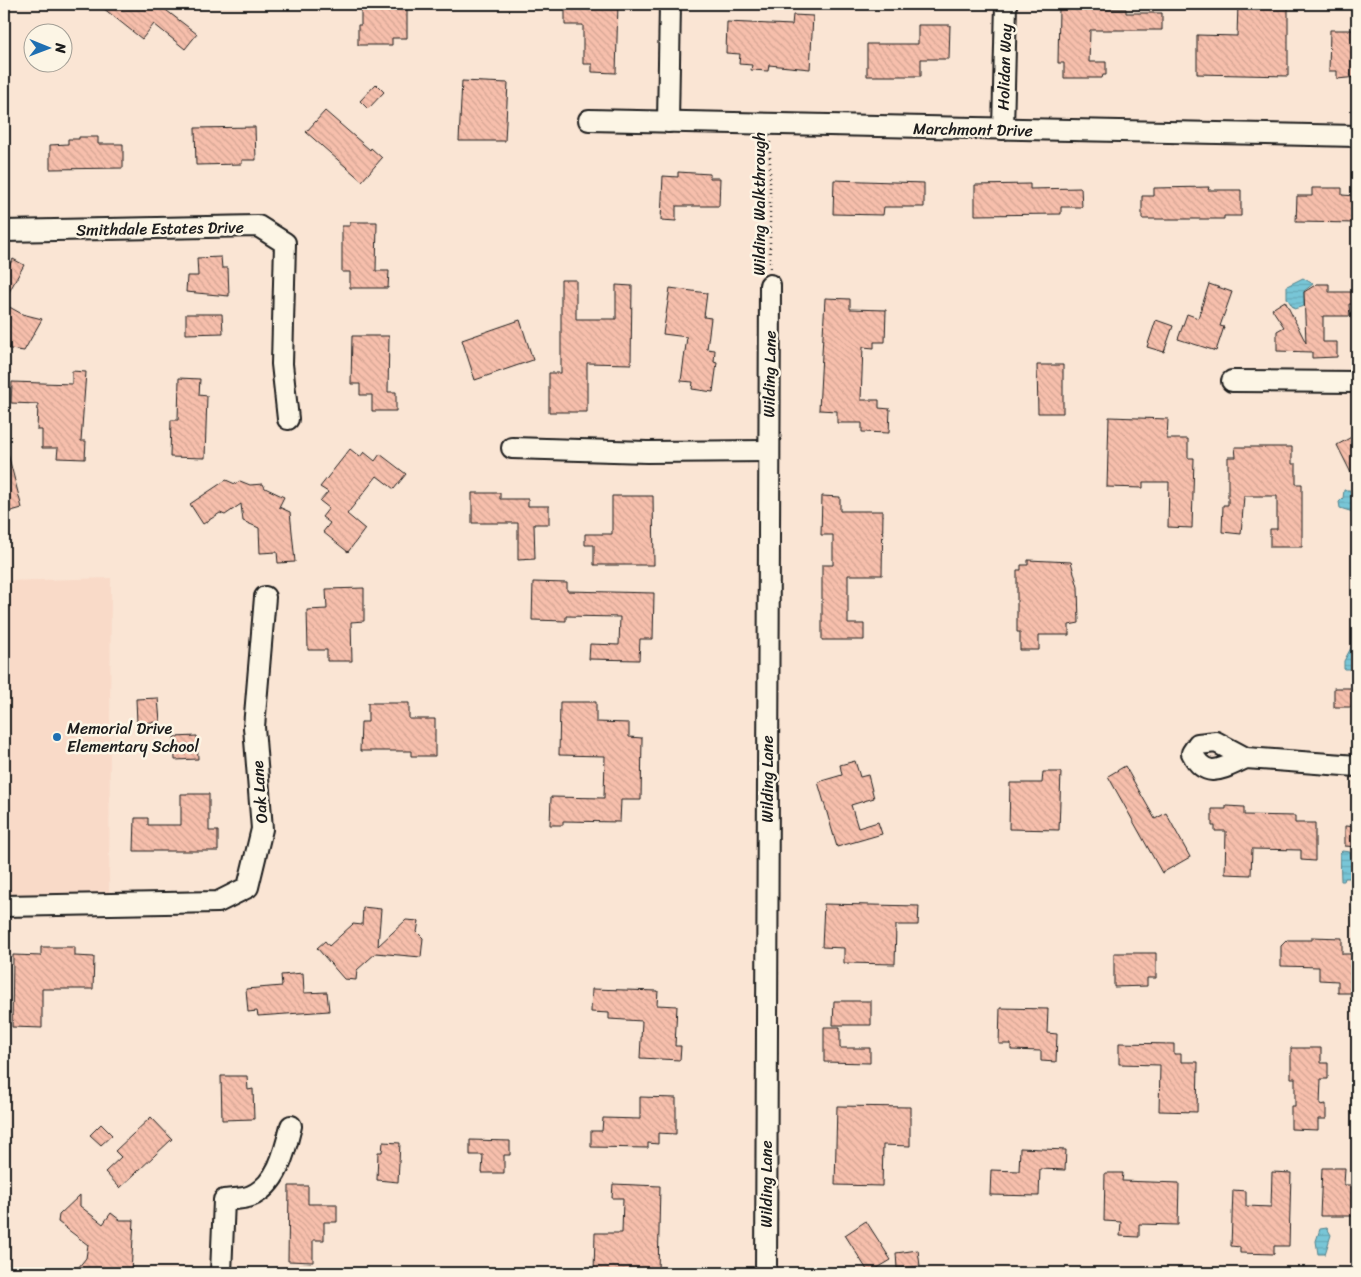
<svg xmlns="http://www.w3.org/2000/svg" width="1361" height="1277" font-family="Sriracha,sans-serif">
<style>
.built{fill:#f9dac8}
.water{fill:url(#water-rules);stroke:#53828c}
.building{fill:url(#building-back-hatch);stroke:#1c1c1c}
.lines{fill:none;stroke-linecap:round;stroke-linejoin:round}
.minor-casing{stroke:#1c1c1c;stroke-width:24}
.path{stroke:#1c1c1c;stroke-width:2.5;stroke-dasharray:1 4;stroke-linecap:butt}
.minor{stroke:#fcf5e5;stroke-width:20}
.poi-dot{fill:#1f6fb2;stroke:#fcf5e5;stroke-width:2}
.labels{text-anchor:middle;stroke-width:5;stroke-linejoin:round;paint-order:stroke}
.street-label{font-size:16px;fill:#1c1c1c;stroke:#fcf5e5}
.poi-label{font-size:16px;fill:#1c1c1c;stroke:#fcf5e5;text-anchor:start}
</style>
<defs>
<pattern id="water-rules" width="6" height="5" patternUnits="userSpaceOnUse" patternTransform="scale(1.25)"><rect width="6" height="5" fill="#78c6d7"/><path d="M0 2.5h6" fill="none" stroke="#67aab8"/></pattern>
<pattern id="building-back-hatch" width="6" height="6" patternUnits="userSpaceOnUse" patternTransform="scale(1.25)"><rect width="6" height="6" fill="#f7bfac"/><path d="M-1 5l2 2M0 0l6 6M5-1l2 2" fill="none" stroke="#d3a493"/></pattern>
</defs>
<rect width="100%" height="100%" fill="#fae5d4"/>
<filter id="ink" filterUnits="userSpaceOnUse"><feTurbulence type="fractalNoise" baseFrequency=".02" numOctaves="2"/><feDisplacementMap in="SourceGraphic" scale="10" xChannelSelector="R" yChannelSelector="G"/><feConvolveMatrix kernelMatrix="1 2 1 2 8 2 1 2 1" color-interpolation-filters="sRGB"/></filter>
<g filter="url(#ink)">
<!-- built -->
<path class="built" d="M111 578 109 893 4 896V581Z"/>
<!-- water -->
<g class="water">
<path d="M1303 278 1313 284 1304 291V306L1294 309 1287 298V286Z"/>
<path d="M1344 490H1350L1351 497 1356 502 1353 512 1340 508 1339 502 1343 498Z"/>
<path d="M1352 646H1357V675H1351V669H1344V661Z"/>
<path d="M1342 851 1350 852 1351 857 1354 859 1350 878H1345L1344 881H1341L1340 853Z"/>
<path d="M1327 1228 1331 1235 1325 1254H1318L1316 1241 1320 1229Z"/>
</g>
<!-- building -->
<g class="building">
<path d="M98 4H158L197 34 185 49 154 24 142 39Z"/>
<path d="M361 4 407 5V38H392V45H358V25H361Z"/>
<path d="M565 4H618L616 73 592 72V64H583V25H565Z"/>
<path d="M1238 4H1288V76L1197 74V35L1237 36Z"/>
<path d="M1059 8 1126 9V13H1162V30H1090L1089 62H1106V75H1103L1102 78H1064V63H1058Z"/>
<path d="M793 15 813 16 810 69 769 65 768 71 751 70 752 65 739 64 740 54 726 53 727 22 792 25Z"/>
<path d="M918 25H950L949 59H921V76H867V44H918Z"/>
<path d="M1330 30H1357V77L1337 79V71H1329Z"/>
<path d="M462 81 508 83 505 141H459Z"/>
<path d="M376 84 384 92 368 109 360 101Z"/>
<path d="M325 111 370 150 371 148 382 158 362 181 306 132Z"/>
<path d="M255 127 256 160H242V164L196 165 195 128Z"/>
<path d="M79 137H98V144H123V168L50 169V145L68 144V139H79Z"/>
<path d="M678 172 710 174V178H720L719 206H676V221L661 220 663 176 678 177Z"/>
<path d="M834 180 924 183V207H884L883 215 833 214Z"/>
<path d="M1030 184V189L1081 188 1082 207H1061V214L975 215V185Z"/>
<path d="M1209 187 1208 190H1241V216H1224V219H1142V196H1154V188Z"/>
<path d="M1312 188H1342V195L1357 196V223L1296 222 1297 196H1312Z"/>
<path d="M350 222H377L376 271H389L388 288H350V272H342V226H350Z"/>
<path d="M221 257 222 268H228L229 296 186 292 187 276H198L197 258Z"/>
<path d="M13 259 24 265 4 301V263L9 266Z"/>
<path d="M561 280H576V319H616V285L632 286 631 364 587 363V412H549V373H561Z"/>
<path d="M1209 284 1232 292 1220 326 1224 327 1216 351 1178 339 1187 314 1198 318Z"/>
<path d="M1317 284H1329V292H1357V304H1349L1350 316H1323V342H1337V357L1312 358V352L1277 351V331L1284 327 1272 309 1285 301 1306 343 1304 292Z"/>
<path d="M670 288 707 293 704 317 711 318 707 349 715 350 714 362 717 363 713 392 692 389 693 382 681 381 687 337 663 334Z"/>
<path d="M825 298 850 299V309L886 310 885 342H874V348L863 347 861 400H879V408L890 409 889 433 862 432V423H837V411L819 410Z"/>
<path d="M4 304 22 314 42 319 24 351 4 348Z"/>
<path d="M186 314H222L223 333 186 334Z"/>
<path d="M520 320 533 360 475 380 462 340Z"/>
<path d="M1156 320 1173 326 1164 352 1147 347Z"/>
<path d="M352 336H389L388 392H396V411H372V395H360V384H351Z"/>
<path d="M1037 365H1063V413H1038Z"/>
<path d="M72 371 86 372 81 441H86L85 459 57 458 58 448H42V430H37L38 404 11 403 12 382 72 384Z"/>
<path d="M179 378 200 379 199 395 207 396 205 458 170 457 171 420H178Z"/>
<path d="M1109 417 1168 419 1167 439H1188V458H1194L1192 528 1168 527 1169 482H1143V488L1107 487Z"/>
<path d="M1357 434V485L1337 445Z"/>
<path d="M1235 447H1292V464H1296V484H1302V547H1270V529H1277V496H1244L1241 534 1222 532 1223 505H1228V457H1236Z"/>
<path d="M350 449 360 457 364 452 375 461 380 454 406 474 394 489 377 476 347 514 365 529 348 552 323 532 330 523 322 517 329 508 320 501 328 492 320 487Z"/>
<path d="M8 454 22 508 4 513V455Z"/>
<path d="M226 480 235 484 240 481 250 485 263 484 265 488 284 497 279 507 290 512 295 562 278 563 277 552 260 553 259 528 243 521 241 504 225 515 220 513 203 524 190 504Z"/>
<path d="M472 493H500V499H528V506H549V524H534L535 559 518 560V523H472Z"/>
<path d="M612 496H653L654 565H594V545H585V534H612Z"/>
<path d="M822 496 840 497V511H883L882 575H848V624H864V640H822V565H833V535H821Z"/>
<path d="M1028 560 1071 562 1078 587 1079 623 1069 625V635H1039V650H1020V632H1017V570H1021V565H1028Z"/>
<path d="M533 582 567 583V591L654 593 653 639H640L639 660 589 659 590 644 619 645 620 617 566 616V621L532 620Z"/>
<path d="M364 588V621L351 622 352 661H327V650H308L307 610 327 609 326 589Z"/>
<rect x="1334" y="688" width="23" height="19"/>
<path d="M158 698 160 722 137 723 136 699Z"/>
<path d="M560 702H596V722L629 723V737L642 738 641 800H621L620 822 563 821V825H550L551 797 604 798 605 756 559 755Z"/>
<path d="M368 703H409V719H435V756H411V751H360L361 722H368Z"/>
<path d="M197 736 198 759 175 760 174 737Z"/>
<path d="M855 761 860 777 868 775 874 798 851 805 858 828 878 822 882 834 837 847 818 782 842 775 840 765Z"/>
<path d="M1125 766 1155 819 1166 813 1190 857 1162 873 1108 776Z"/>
<path d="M1043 772H1061L1059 830 1009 829 1010 783H1042Z"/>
<path d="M181 794H209V831H218V851H134L135 818H148V825H181Z"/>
<path d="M1226 806 1244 807V815L1295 816V823H1315V861L1301 860V850L1252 849 1251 875 1225 874 1226 831H1215V826H1212V809H1226Z"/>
<path d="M1345 826 1357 827V847L1345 846Z"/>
<path d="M824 904 919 906 918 925H896L895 964 844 963V948L822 947Z"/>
<path d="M363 907 381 909 378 946 406 920 419 921 417 932 423 938 421 957 376 953 357 970 356 980 344 979 317 948 325 941 329 946 353 924 362 925Z"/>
<path d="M1312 937 1342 938V954H1357V993H1338V981L1319 980V967L1281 966V946L1287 940H1312Z"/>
<path d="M41 947H75V956L94 957 93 989H42V1028L12 1027 13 955 41 956Z"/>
<path d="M1114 953H1156V978H1147V986L1114 987Z"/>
<path d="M303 973 304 993 327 992 329 1011 258 1016 257 1011 248 1012 246 989 282 986 281 975Z"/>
<path d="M592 989 658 991 657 1005 677 1006 675 1046H681L680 1060 640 1058 642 1021 609 1019V1013L591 1012Z"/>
<path d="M834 1001H871V1025H833Z"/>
<path d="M1000 1008 1048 1009 1047 1033 1057 1034 1056 1062 1041 1061V1051L1011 1050V1044H999Z"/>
<path d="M824 1027H840V1048H870V1063L824 1062Z"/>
<path d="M1119 1043 1174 1044V1054H1181V1062H1198L1197 1112 1159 1111 1160 1065 1119 1064Z"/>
<path d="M1291 1048H1321V1063H1328V1079H1321L1320 1105 1326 1104V1119H1318V1130L1291 1129V1106H1295V1078H1291Z"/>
<path d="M221 1076H247L248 1090 253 1089 254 1119 222 1120Z"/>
<path d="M640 1097 676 1098V1134L658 1133V1144L648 1143V1148L591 1147V1131H602L603 1118 640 1119Z"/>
<path d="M837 1106 910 1107V1146L883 1145 882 1186 835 1185Z"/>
<path d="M151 1117 172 1139 120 1188 105 1172 121 1157 115 1151Z"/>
<path d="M101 1124 112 1135 101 1145 90 1135Z"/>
<path d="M470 1140 510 1141V1155H504V1173H482L483 1155H470Z"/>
<path d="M383 1142 400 1143 398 1182 377 1180 378 1152H382Z"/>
<path d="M1020 1148 1066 1150 1065 1170 1040 1169 1039 1196 990 1195 991 1170 1019 1171Z"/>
<path d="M1322 1168H1345L1344 1185H1357V1216H1320Z"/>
<path d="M1272 1172 1291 1173 1289 1246H1274V1254L1240 1253V1247L1231 1246 1233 1190 1246 1191V1206L1271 1207Z"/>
<path d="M1105 1173H1123L1122 1181 1179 1183 1178 1225 1139 1224V1237L1120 1236 1121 1222 1104 1221Z"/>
<path d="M613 1184 660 1186 658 1273H594L595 1233H622L623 1198H612Z"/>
<path d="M289 1186H308V1204H337V1222H324V1240H313V1262L288 1261Z"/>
<path d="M80 1195V1206L103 1224 111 1213 120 1220H134L131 1273H74L86 1258 88 1245 58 1222 59 1215Z"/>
<path d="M866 1221 891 1260 869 1273 845 1235Z"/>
<path d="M918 1250 920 1266 897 1268 896 1253Z"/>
</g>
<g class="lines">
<defs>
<g id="minor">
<path d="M589 120 1357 136"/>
<path d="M668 122 670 4"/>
<path d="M1003 129 1006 4"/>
<path d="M4 231 258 226 285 243 282 364 288 419"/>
<path d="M1232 381 1357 382"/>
<path d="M512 448 647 452 768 451"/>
<path d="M1246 758C1223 768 1206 781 1192 753L1198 744 1216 742 1246 758 1357 766"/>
<path d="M4 906 218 902 248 887 262 829 254 727 265 597"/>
<path d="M221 1273 224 1200C232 1199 244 1199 251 1196 278 1184 285 1151 291 1126"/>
<path d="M766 1273 770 285"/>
</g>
</defs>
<!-- minor casing -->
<use href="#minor" class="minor-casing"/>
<!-- path -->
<path class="path" d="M770 268V141"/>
<!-- minor -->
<use href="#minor" class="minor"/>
</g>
</g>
<!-- markers -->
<circle class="poi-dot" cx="57" cy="737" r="5"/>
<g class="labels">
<!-- street labels -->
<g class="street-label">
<text transform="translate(1004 67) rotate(-88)" y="6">Holidan Way</text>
<text transform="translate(973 129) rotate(1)" y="6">Marchmont Drive</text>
<text transform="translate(759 204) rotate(-90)" y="6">Wilding Walkthrough</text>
<text transform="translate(160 228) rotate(-1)" y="6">Smithdale Estates Drive</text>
<text transform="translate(769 374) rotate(-89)" y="6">Wilding Lane</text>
<text transform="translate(767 779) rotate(-90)" y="6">Wilding Lane</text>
<text transform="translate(259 792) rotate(-94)" y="6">Oak Lane</text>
<text transform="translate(766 1184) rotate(-90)" y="6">Wilding Lane</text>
</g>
<!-- poi labels -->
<g class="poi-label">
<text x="67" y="734">Memorial Drive<tspan x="67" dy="18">Elementary School</tspan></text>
</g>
</g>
<!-- margin -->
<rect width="1361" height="1277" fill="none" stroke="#fcf5e5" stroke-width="20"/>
<rect x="10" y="10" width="1341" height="1257" fill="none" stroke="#1c1c1c" stroke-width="2" filter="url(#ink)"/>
<!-- north arrow -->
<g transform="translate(48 48) rotate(91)"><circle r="24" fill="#fcf5e5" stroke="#a29e95"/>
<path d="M0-4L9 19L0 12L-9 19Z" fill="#1f6fb2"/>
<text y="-8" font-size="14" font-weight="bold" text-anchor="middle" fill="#1c1c1c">N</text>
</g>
</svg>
